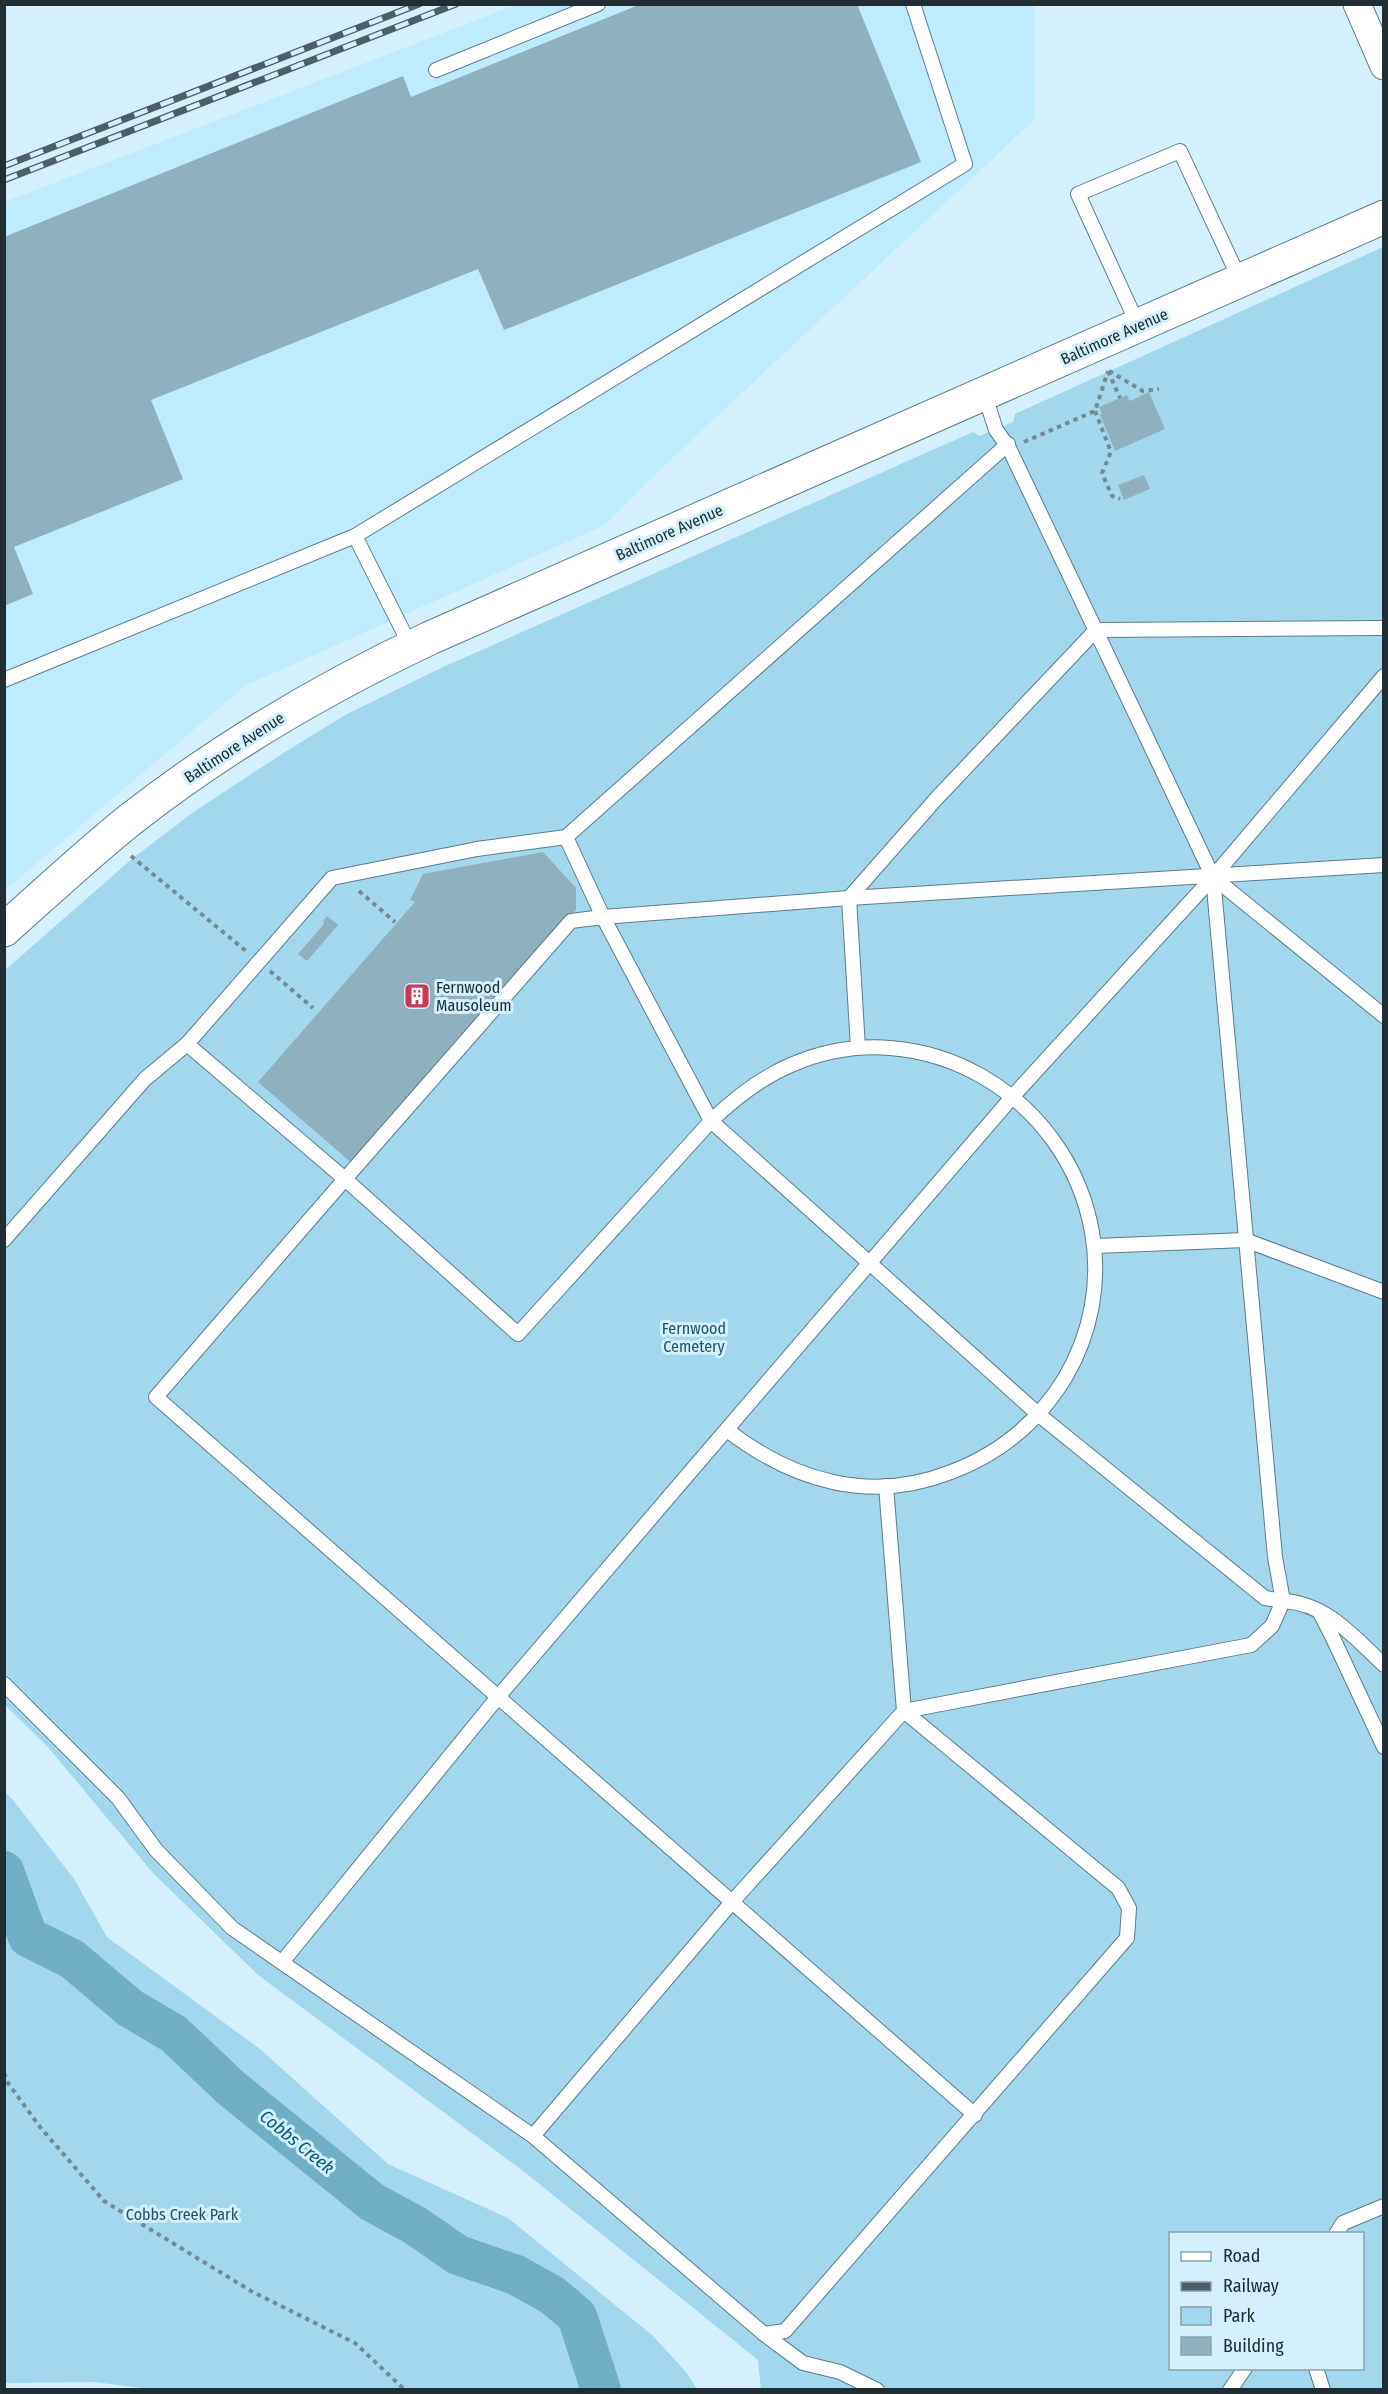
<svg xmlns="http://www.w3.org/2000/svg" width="1388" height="2394" font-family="'Fira Sans Condensed',sans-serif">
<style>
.built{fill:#beebfd}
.green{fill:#a2d7ed;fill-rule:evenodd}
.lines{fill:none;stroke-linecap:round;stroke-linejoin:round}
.river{stroke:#71afc6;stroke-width:40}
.building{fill:#8fb1bf}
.lane-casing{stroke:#5b7c89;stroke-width:16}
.street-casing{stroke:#5b7c89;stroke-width:29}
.primary-casing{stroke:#5b7c89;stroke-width:35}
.path{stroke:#758a92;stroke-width:4;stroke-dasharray:4.5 4.5;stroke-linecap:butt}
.lane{stroke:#fff;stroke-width:14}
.street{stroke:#fff;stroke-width:27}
.primary{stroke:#fff;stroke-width:33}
.rail-casing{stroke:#4d5f66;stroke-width:7}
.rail{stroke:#d3f0fc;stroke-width:4.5;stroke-dasharray:14;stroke-linecap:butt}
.labels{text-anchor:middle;stroke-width:6;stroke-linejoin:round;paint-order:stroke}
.street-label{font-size:16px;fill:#202e33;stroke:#d3f0fc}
.poi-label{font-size:16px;fill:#202e33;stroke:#d3f0fc;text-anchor:start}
.park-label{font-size:16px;fill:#215466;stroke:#d3f0fc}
.water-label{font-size:18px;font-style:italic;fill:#035c74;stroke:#d3f0fc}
</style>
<rect width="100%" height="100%" fill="#d3f0fc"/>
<!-- built -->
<path class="built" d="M516 5H1034L1035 119 668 462 603 526 246 685 5 890V202Z"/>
<!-- green -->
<g class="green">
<path d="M1383 247V2389H761L758 2360 522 2170 258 1975 153 1873 47 1746 5 1705 4 971 133 858 195 811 285 752 347 714 441 668 973 432 979 436 1013 422 1015 414ZM1170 2234H1362V2368H1170Z"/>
<path d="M5 1792 13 1800 74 1879 107 1937 260 2049 388 2164 508 2218 652 2335 686 2372 697 2389 158 2390 94 2382 5 2383Z"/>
</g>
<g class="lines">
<!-- river -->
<path class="river" d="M4 1871 28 1937 72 1959 130 2008 174 2034 231 2088 372 2202 416 2226 458 2255 516 2275 552 2295 577 2316 601 2390"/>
</g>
<!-- building -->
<g class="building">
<path d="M641 4H857L921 162 504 330 478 269 151 400 183 479 14 547 33 594 4 606V237L403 76 411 97Z"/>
<path d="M1149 392 1165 429 1115 451 1100 415 1102 414 1099 407 1127 395 1130 401Z"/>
<path d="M1144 475 1150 489 1124 500 1118 485Z"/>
<path d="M543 852 576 888V910L354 1165 258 1082 415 902 410 900 423 874Z"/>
<path d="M327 916 338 925 307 961 298 954 324 924 323 921Z"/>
</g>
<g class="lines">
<defs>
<g id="lane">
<path d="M436 70 598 4"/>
<path d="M1138 325 1078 194 1180 151 1240 280"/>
<path d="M984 393 996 430 1009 448 1213 877 1275 1557 1283 1601C1326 1603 1354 1637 1384 1665"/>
<path d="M1008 444 566 837 603 917 849 898 1384 865"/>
<path d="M355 536 965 164 913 4"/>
<path d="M4 680 355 536 411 647"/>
<path d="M566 837 477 849 332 878 187 1044 345 1179 571 921 603 917 711 1121 518 1334 345 1179 156 1397 975 2115"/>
<path d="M1213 877 1384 1016"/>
<path d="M858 1048 849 898 936 799 1096 630 1384 628"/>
<path d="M4 1240 145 1079 187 1044"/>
<path d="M1095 1246 1245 1240 1384 1292"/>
<path d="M1319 1611 1332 1636 1384 1747"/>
<path d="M4 1684 118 1798 156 1850 232 1928 533 2136 764 2334 785 2331 1127 1938 1129 1908 1118 1888 904 1711 1251 1645 1272 1626 1283 1601 1265 1598 1038 1414 711 1121C735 1098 760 1078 791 1065 922 1008 1068 1096 1092 1232 1101 1282 1091 1334 1065 1378 1038 1422 999 1454 951 1472 870 1504 793 1481 727 1430"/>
<path d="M283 1961 498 1697 685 1478 1013 1096 1213 877 1384 676"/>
<path d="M533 2136 732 1902 904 1711 886 1486"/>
<path d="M1336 2234 1343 2223 1384 2206"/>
<path d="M764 2334 803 2363 840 2372 877 2390"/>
<path d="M1316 2368 1323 2390"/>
<path d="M1230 2390 1245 2368"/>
</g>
<path id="street" d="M1357 4 1384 66"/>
<path id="primary" d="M4 930C46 893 87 854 131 819 223 747 324 688 430 638L1384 217"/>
</defs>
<!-- lane casing -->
<use href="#lane" class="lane-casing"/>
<!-- street casing -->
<use href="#street" class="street-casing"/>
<!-- primary casing -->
<use href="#primary" class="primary-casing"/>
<!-- path -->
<g class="path">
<path d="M1108 371 1120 398"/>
<path d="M1109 371 1143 391 1159 389"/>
<path d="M1095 411 1111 452 1102 473 1112 496 1120 499"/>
<path d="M1024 442 1095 411 1108 371"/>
<path d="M131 856 246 951"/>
<path d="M359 891 395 922"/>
<path d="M270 971 313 1008"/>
<path d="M4 2073 8 2083 40 2127 104 2201 251 2291 355 2343 405 2390"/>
</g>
<!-- lane -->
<use href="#lane" class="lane"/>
<!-- street -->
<use href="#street" class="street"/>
<!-- primary -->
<use href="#primary" class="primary"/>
<defs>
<g id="rail">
<path d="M4 166 419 4"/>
<path d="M4 180 456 4"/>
</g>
</defs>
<!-- rail casing -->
<use href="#rail" class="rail-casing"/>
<!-- rail -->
<use href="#rail" class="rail"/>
</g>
<!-- icons -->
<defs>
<symbol id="building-square" viewBox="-11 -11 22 22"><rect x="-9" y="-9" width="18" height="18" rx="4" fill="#ca3a55" stroke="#d3f0fc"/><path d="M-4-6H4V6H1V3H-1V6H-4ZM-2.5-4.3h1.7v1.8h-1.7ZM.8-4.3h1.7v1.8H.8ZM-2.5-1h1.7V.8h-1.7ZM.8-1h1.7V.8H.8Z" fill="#fff"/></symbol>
</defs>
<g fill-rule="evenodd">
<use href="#building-square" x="402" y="981" width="30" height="30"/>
</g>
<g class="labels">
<!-- street labels -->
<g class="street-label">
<text transform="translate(1114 336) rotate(-24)" y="6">Baltimore Avenue</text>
<text transform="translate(669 532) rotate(-24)" y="6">Baltimore Avenue</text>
<text transform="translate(234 747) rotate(-33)" y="6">Baltimore Avenue</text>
</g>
<!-- poi labels -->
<g class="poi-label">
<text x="436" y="993">Fernwood<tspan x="436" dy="18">Mausoleum</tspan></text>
</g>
<!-- park labels -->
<g class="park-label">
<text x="694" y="1334">Fernwood<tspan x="694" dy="18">Cemetery</tspan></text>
<text x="182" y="2220">Cobbs Creek Park</text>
</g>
<!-- water labels -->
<g class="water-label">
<text transform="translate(297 2142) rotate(39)" y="6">Cobbs Creek</text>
</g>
</g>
<!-- border -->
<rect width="1388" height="2394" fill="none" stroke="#202e33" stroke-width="12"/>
<!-- legend -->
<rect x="1169" y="2232" width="195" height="138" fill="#d3f0fc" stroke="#8ba2ac" stroke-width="1.5"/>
<rect x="1181" y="2252" width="30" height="9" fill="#ffffff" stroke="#8ba2ac" stroke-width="1.5"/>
<text x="1223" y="2262" font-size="18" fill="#202e33">Road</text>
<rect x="1181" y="2282" width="30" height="9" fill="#4d5f66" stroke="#8ba2ac" stroke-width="1.5"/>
<text x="1223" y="2292" font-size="18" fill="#202e33">Railway</text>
<rect x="1181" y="2307" width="30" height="18" fill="#a2d7ed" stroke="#8ba2ac" stroke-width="1.5"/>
<text x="1223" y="2322" font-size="18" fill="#202e33">Park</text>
<rect x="1181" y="2337" width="30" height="18" fill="#8fb1bf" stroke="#8ba2ac" stroke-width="1.5"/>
<text x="1223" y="2352" font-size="18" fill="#202e33">Building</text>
</svg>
